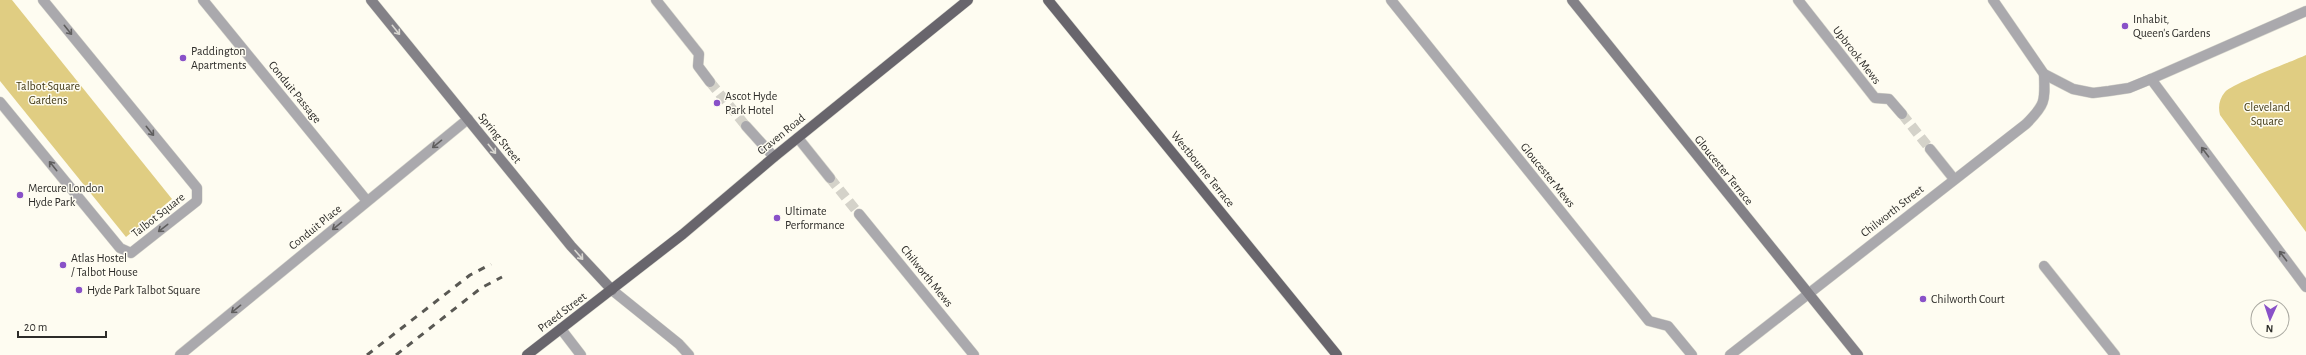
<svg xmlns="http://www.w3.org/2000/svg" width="2306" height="355" font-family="'Alegreya Sans',sans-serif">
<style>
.green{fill:#e0cd82}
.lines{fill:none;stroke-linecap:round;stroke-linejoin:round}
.street-tunnel{stroke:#d4d2c9;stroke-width:10;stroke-dasharray:10 5;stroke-linecap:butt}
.street-casing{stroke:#d8d7cd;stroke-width:11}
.secondary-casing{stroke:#d8d7cd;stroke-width:11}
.primary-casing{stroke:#d8d7cd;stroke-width:11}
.street{stroke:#aaa9ad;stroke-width:10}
.secondary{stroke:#838187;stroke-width:10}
.primary{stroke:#68656c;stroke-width:10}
.rail{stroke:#595853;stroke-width:3;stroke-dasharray:7 7;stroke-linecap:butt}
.oneway{stroke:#5f5e5e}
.oneway2{stroke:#d9d7d1}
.poi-dot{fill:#8951c8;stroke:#fefcf1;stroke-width:1.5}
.labels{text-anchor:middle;stroke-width:3;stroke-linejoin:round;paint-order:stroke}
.poi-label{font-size:12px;fill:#2d2c29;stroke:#fefcf1;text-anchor:start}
.street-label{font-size:12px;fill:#2d2c29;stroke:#fefcf1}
.park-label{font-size:12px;fill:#403814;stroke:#fefcf1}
</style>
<rect width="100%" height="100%" fill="#fefcf1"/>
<!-- green -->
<g class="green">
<path d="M0 0H12L172 199 126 237 0 81Z"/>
<path d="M2306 55V232L2220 115C2218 107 2219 99 2225 92 2234 83 2291 62 2306 55Z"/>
</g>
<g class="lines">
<!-- street-tunnel -->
<g class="street-tunnel">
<path d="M710 82 746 126"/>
<path d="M1902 114 1930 149"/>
<path d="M830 178 859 214"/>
</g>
<defs>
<g id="street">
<path d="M203 0 367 201"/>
<path d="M656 0 699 54 698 66 710 82"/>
<path d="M1391 0 1649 321 1668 326 1692 355"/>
<path d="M1798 0 1875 98 1889 99 1902 114"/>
<path d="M1993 0 2044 74 2073 89 2093 93 2109 91 2129 88 2151 79 2306 11"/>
<path d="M2151 79 2306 287"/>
<path d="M0 102 120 248 131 253 197 201V188L43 0"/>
<path d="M746 126 774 157"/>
<path d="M798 138 830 178"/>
<path d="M1930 149 1954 179"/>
<path d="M859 214 974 355"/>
<path d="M2044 266 2115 355"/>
<path d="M612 290 679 344 689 355"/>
<path d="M561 329 581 355"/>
<path d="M180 355 468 119"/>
<path d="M1730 355 2026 124C2046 104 2045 101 2044 74"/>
</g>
<g id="secondary">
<path d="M371 0 571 246 612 290"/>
<path d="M1572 0 1858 355"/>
</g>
<g id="primary">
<path d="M1048 0 1337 355"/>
<path d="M527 355 683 234 774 157 968 0"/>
</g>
</defs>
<!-- street casing -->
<use href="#street" class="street-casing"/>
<!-- secondary casing -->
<use href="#secondary" class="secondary-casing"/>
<!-- primary casing -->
<use href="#primary" class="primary-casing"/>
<!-- street -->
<use href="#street" class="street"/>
<!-- secondary -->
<use href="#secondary" class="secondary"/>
<!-- primary -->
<use href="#primary" class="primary"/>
<!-- rail -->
<g class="rail">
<path d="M367 355 470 275 491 264"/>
<path d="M396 355 481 288 502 277"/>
</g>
</g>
<!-- one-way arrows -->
<defs><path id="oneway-shaft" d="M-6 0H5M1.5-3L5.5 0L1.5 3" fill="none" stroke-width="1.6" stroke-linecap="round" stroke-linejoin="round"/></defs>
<g class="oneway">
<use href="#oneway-shaft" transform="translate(68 30) rotate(51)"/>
<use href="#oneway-shaft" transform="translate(150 131) rotate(51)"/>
<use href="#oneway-shaft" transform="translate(437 144) rotate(141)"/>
<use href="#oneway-shaft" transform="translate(2205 152) rotate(-127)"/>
<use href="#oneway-shaft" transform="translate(53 166) rotate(-129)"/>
<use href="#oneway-shaft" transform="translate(337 226) rotate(141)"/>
<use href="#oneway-shaft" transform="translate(163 228) rotate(142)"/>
<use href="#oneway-shaft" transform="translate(2283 256) rotate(-127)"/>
<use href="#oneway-shaft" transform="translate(236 309) rotate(141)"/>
</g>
<g class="oneway2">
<use href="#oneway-shaft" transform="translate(396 30) rotate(51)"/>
<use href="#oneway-shaft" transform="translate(492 149) rotate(51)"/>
<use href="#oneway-shaft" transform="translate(579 255) rotate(49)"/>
</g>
<!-- markers -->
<g class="poi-dot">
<circle cx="2125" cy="26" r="4"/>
<circle cx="183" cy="58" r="4"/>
<circle cx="717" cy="103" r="4"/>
<circle cx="20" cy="195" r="4"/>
<circle cx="777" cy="218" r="4"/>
<circle cx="63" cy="265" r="4"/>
<circle cx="79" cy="290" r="4"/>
<circle cx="1923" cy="299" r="4"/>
</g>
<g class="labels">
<!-- poi labels -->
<g class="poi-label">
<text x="2133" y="23">Inhabit,<tspan x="2133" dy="14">Queen's Gardens</tspan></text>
<text x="191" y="55">Paddington<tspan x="191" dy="14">Apartments</tspan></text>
<text x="725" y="100">Ascot Hyde<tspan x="725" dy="14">Park Hotel</tspan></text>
<text x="28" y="192">Mercure London<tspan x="28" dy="14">Hyde Park</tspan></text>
<text x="785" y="215">Ultimate<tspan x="785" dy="14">Performance</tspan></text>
<text x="71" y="262">Atlas Hostel<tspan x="71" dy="14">/ Talbot House</tspan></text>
<text x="87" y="294">Hyde Park Talbot Square</text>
<text x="1931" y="303">Chilworth Court</text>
</g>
<!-- street labels -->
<g class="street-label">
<text transform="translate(1857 55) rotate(52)" y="4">Upbrook Mews</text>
<text transform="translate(295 92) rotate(51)" y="4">Conduit Passage</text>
<text transform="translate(781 134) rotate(-39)" y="4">Craven Road</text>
<text transform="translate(500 138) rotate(51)" y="4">Spring Street</text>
<text transform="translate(1203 169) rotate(51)" y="4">Westbourne Terrace</text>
<text transform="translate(1724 170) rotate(51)" y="4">Gloucester Terrace</text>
<text transform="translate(1548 175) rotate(51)" y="4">Gloucester Mews</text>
<text transform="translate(1892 211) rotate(-38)" y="4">Chilworth Street</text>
<text transform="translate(158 215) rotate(-38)" y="4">Talbot Square</text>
<text transform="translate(315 227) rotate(-39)" y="4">Conduit Place</text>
<text transform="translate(927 276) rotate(51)" y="4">Chilworth Mews</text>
<text transform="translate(562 312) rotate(-37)" y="4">Praed Street</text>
</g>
<!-- park labels -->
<g class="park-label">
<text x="48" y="90">Talbot Square<tspan x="48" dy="14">Gardens</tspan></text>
<text x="2267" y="111">Cleveland<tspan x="2267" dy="14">Square</tspan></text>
</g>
</g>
<!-- north arrow -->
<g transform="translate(2270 319) rotate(183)"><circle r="19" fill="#fefcf1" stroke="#aaa9a1"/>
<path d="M0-3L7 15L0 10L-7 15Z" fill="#8951c8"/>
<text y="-6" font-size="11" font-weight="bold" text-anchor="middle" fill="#2d2c29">N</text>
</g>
<!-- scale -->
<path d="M18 331v6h88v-6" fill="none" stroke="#2d2c29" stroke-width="2"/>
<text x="24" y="331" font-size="12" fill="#2d2c29" stroke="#fefcf1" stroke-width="3" paint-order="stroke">20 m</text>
</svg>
